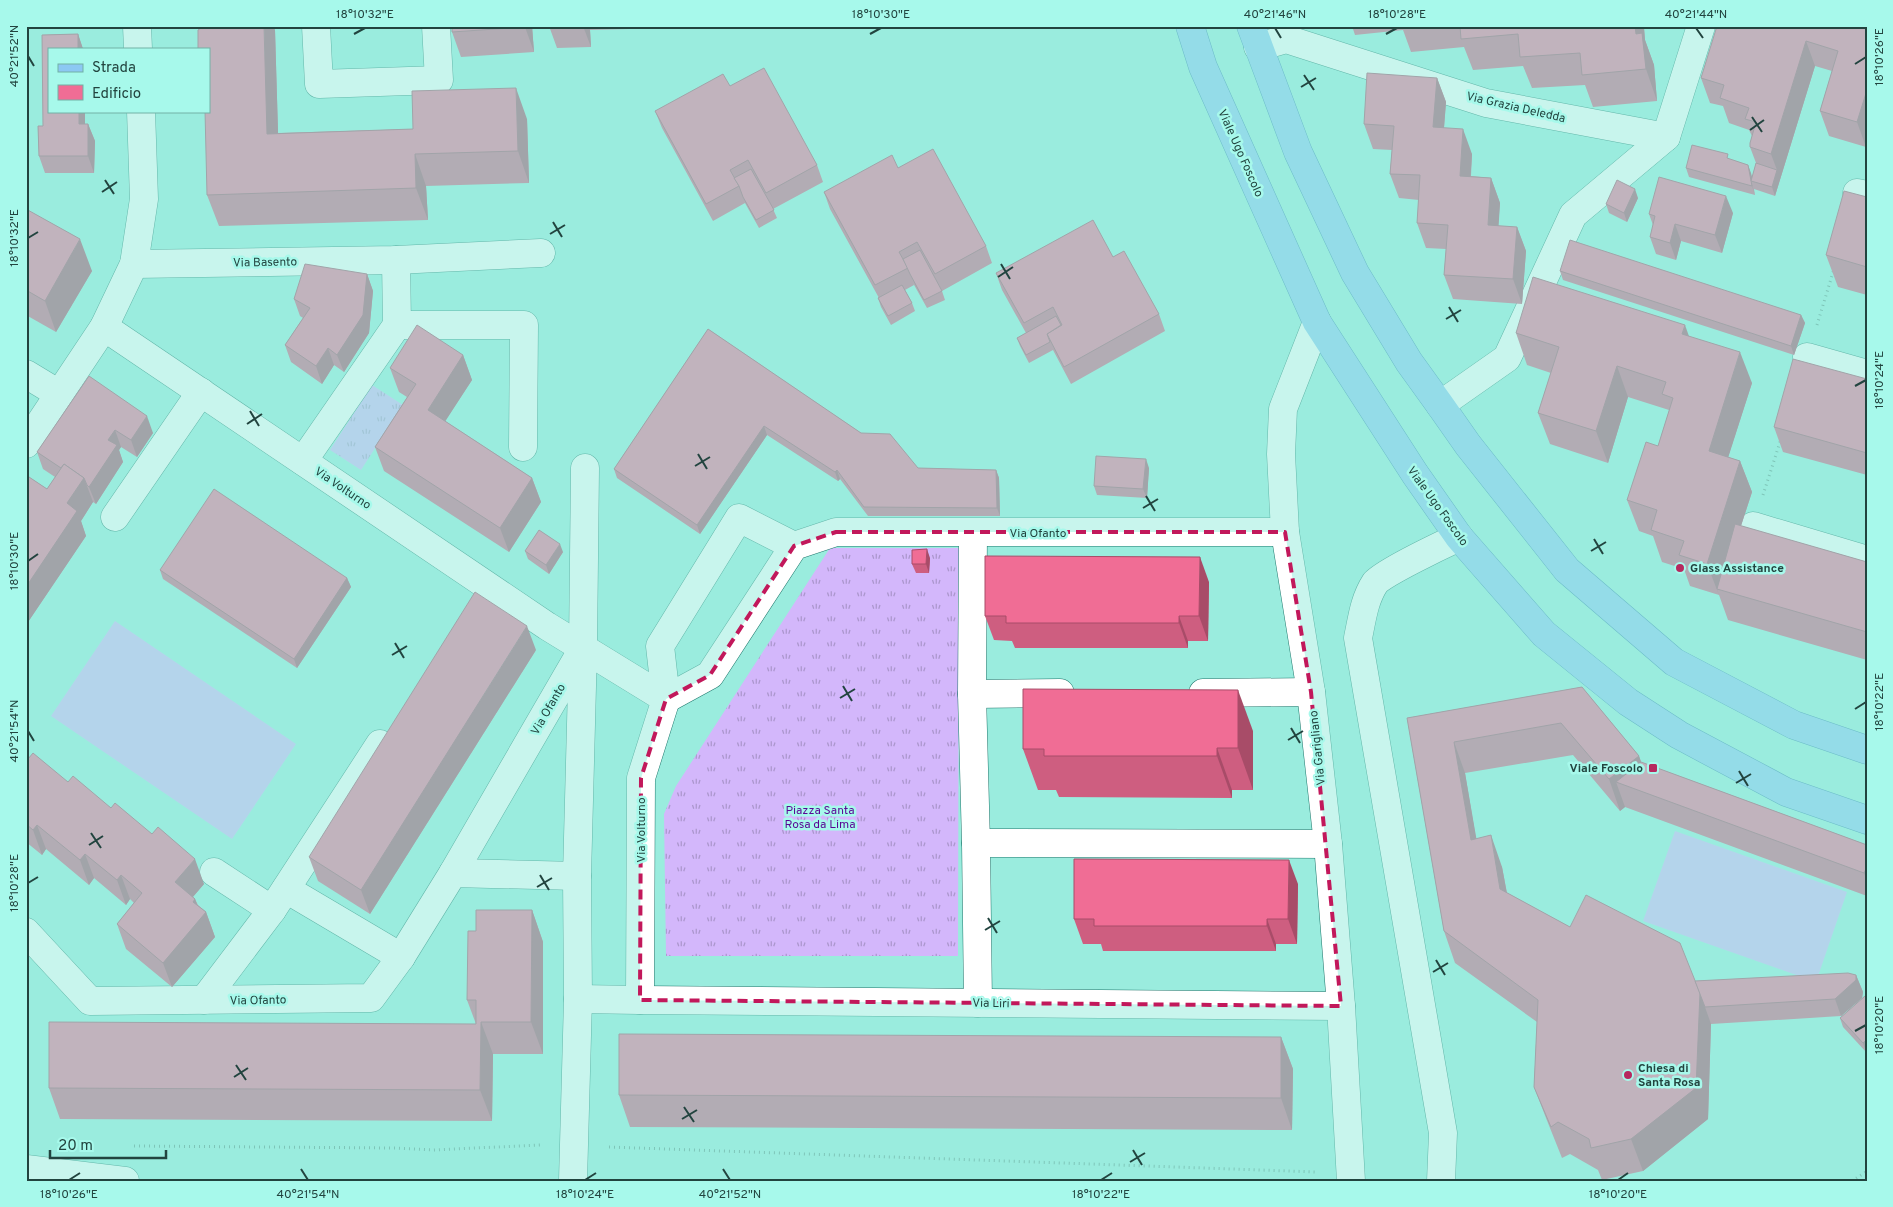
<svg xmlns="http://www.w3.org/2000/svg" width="1893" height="1207" font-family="Overpass,sans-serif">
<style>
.grass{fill:url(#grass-tufts)}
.garden{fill:#d3b7fb}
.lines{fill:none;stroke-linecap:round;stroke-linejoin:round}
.minor-casing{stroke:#1f776c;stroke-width:29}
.major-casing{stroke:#3582af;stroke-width:29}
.path{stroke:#5c958b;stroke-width:3;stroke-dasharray:1 4;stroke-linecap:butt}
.minor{stroke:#fff;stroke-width:28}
.major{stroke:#8cc8f3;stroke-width:28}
.wall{fill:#ce5e80}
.shaded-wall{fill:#a84c68}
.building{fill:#f06d95;stroke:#a84c68}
.marked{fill:none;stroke:#c2185b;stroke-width:4;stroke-dasharray:10 6;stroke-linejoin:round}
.ticks{fill:none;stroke:#22443f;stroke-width:2}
.poi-dot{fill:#b6295f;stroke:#a7f9eb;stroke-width:2}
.labels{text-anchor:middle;stroke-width:5;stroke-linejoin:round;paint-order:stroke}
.street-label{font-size:12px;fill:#22443f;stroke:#a7f9eb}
.poi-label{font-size:12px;font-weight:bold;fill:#22443f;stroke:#a7f9eb;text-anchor:start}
.park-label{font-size:12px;fill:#590694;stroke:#a7f9eb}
.neatline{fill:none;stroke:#22443f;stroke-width:2}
.ticks-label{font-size:12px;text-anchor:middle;fill:#22443f}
</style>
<defs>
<pattern id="grass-tufts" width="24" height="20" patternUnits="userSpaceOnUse" patternTransform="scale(1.25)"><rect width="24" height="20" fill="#d3b7fb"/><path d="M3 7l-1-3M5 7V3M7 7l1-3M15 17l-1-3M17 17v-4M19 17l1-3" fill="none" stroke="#ab96cd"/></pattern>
</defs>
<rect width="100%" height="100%" fill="#9aecde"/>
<!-- grass -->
<g class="grass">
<path d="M372 385 403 405 361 470 330 450Z"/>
<path d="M830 548H959L958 956H666L664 814 676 786Z"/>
</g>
<!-- garden -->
<g class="garden">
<path d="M115 621 296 744 232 839 51 716Z"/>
<path d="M1675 831 1847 892 1816 982 1643 921Z"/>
</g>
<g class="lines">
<defs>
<g id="minor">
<path d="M137 26 138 49"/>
<path d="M316 26 319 84 439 80 436 26"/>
<path d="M1258 47 1286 39 1486 103 1666 137 1701 26"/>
<path d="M1857 193 1867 195"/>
<path d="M134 264 396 260 541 253"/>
<path d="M1317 322 1283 409 1281 454 1285 532 1311 692 1328 844 1341 1006 1351 1181"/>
<path d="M397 325H524L523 447"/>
<path d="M104 327 547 626 666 699 641 778 640 1000 578 999"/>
<path d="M1807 357 1867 374"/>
<path d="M26 374 59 394"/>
<path d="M1440 405 1507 358 1573 215 1666 137"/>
<path d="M26 444 104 327 134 264 144 199 141 111"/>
<path d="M303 461 397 325 396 260"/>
<path d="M115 517 201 392"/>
<path d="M1753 526 1867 560"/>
<path d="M973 533 972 694 976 843 978 1003"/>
<path d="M794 546 739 518 660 646 666 699 710 675 794 546 836 532H1285"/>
<path d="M1203 693 1311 692"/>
<path d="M972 694 1060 693"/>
<path d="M976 843 1328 844"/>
<path d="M214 872 272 910"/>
<path d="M453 873 581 652"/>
<path d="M286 889 401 957"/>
<path d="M26 932 90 1001 371 998 401 957 453 873 577 876"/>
<path d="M204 1000 272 910 380 744"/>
<path d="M640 1000 1341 1006"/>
<path d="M26 1169 125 1181"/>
<path d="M573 1181 578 999 577 876 583 648 585 468"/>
<path d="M1441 1181 1443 1133 1358 638C1362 619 1364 600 1375 583 1381 574 1444 544 1459 537"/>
</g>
<g id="major">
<path d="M1190 26 1203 67 1317 322 1415 474 1459 537 1544 634 1628 702 1679 735 1786 792 1867 820"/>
<path d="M1251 26 1298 152 1355 273 1409 362 1440 405 1468 445 1567 570 1674 662 1794 725 1867 750"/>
</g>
</defs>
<!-- minor casing -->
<use href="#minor" class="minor-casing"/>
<!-- major casing -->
<use href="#major" class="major-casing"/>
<!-- path -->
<g class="path">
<path d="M1817 325 1834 269"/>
<path d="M1763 495 1781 439"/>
<path d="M134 1146 395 1148 433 1150 540 1145"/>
<path d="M609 1147 1317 1172"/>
<path d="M1852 1181 1867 1171"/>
</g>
<!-- minor -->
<use href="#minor" class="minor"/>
<!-- major -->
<use href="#major" class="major"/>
</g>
<!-- wall -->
<g class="wall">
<path d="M452 26H532L534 52 461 57 452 32Z"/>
<path d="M549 26H749L590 30 591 47 557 48Z"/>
<path d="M1352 26H1651V28H1644L1645 40 1654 65 1657 101 1593 107 1585 85 1532 88 1523 66 1473 70 1464 47 1411 52 1403 30 1355 35Z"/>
<path d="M1717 26H1867L1866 147 1829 136 1820 111 1832 71 1815 66 1775 196 1754 189 1755 195 1689 177 1686 168 1729 159 1748 165 1752 178 1756 163 1750 147 1752 136 1749 130 1729 123 1723 106 1710 103 1701 78Z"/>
<path d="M275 30 278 133 413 129 527 119 529 183 426 186 428 220 219 226 207 195Z"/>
<path d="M78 34 83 49H49V111H85V124H88L95 141 94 173H45L39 156 38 126H43L42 35Z"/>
<path d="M1437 78 1446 102 1444 128 1472 154 1471 176 1491 178 1500 203 1498 226 1517 227 1526 251 1522 304 1453 299 1444 275 1446 249 1426 248 1417 223 1419 200 1399 198 1390 174 1392 150 1373 149 1364 124Z"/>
<path d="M730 86 817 165 823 182 773 209 777 218 759 228 745 203 713 221 662 128 655 111Z"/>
<path d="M898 168 986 246 992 263 942 291 945 300 927 308 913 283 914 285 905 290 912 303 915 311 891 325 881 307 878 298H879L830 209 824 192Z"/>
<path d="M1867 197V295L1838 287 1826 255Z"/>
<path d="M1638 198 1627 222 1609 213 1606 204Z"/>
<path d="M26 209 92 271 56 332 26 315Z"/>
<path d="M1733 213 1722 253 1681 241 1676 260 1656 254 1650 237 1653 225 1649 214Z"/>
<path d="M1113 257 1159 314 1165 331 1071 384 1053 350 1029 363 1020 346 1017 338 1026 333 1002 290 996 273Z"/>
<path d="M1560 271 1801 315 1805 323 1794 355 1563 280Z"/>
<path d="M367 274 373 291 369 333 344 372 334 365 322 384 291 362 285 345 303 318 300 316 294 299Z"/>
<path d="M708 329 861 433 918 468 996 470 999 478 1000 516H868L840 479 838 481 767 435 700 534 617 478 614 469Z"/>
<path d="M1516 333 1689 336 1752 383 1728 457 1740 461 1752 492 1741 526 1867 562V660L1728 620 1719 595 1690 586 1684 569 1662 562 1653 536 1639 531 1627 500 1658 446 1669 411V410L1628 397 1608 463 1550 444 1538 413 1551 373 1527 365Z"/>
<path d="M463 355 472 380 445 421 532 478 541 502 509 552 384 471 375 447 407 397 399 392 390 368Z"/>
<path d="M89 376 153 433 137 457 121 447 119 450 123 462 96 504 93 502 81 521 86 536 26 625V475L47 489 55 477 43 469 37 452Z"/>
<path d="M1867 379V475L1783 452 1774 427Z"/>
<path d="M1149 468 1147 498 1097 495 1094 486Z"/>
<path d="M525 551 563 552 549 574 528 559Z"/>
<path d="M930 558 929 573H916L912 564Z"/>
<path d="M160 570 347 578 351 587 297 668 163 579Z"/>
<path d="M1209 582 1208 641H1188V648H1015L1012 641 994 640 985 616Z"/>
<path d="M536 650 370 914 318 881 309 857Z"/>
<path d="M1582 687 1639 756 1641 762 1867 845V896L1625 807 1620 811 1573 755 1465 773 1476 839 1502 867 1507 893 1570 927 1695 981 1856 975 1863 992 1862 998 1841 1016 1711 1024 1708 1119 1643 1171 1602 1180 1598 1170 1570 1154 1562 1158 1546 1118 1534 1087 1537 1022 1455 963 1444 931 1407 718Z"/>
<path d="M1253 731V790H1232V798L1059 797 1056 790H1038L1023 749Z"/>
<path d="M26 758 111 808 204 884 193 897 195 899 198 905 206 912 215 937 172 987 126 949 117 924 134 903 130 899 126 905 94 878 89 885 46 849 42 855 26 842Z"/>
<path d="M1298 884 1297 944H1276V951H1103L1101 944H1083L1074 919Z"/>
<path d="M532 910 543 942V1054H493L492 1121 60 1119 49 1088 476 1024 467 1000 476 931Z"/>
<path d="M1865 996 1866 1052 1843 1027 1840 1018Z"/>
<path d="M1281 1037 1293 1069 1292 1130 630 1127 619 1095Z"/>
</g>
<!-- shaded-wall -->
<g class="shaded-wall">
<path d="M264 26H274L275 30 279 165 267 134Z"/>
<path d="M525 26H532L534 52 525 27Z"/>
<path d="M583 26H589L590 30 591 47Z"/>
<path d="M1635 26H1643L1644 28 1645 40 1654 65 1657 101 1646 69 1636 34Z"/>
<path d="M78 34 83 49H78Z"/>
<path d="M1806 41 1815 66 1775 196 1772 187 1777 170 1771 154Z"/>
<path d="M1437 78 1446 102 1442 152 1433 127Z"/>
<path d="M516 88 527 119 529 183 518 151Z"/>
<path d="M1867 90V144L1866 147 1857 122Z"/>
<path d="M79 111H85V141L79 124Z"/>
<path d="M88 124 95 141 94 173 88 156Z"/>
<path d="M1463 129 1472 154 1469 200 1460 176Z"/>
<path d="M415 154 426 186 428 220 416 188Z"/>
<path d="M1748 165 1751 173 1753 181H1751L1755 195 1752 186Z"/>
<path d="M1491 178 1500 203 1497 250 1488 225Z"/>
<path d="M1635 189 1638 198 1627 222 1624 213Z"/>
<path d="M1726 196 1733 213 1722 253 1715 235Z"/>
<path d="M1675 224 1681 241 1676 260 1670 243Z"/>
<path d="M1517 227 1526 251 1522 304 1513 279Z"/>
<path d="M80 239 92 271 56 332 45 301Z"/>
<path d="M367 274 373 291 369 333 344 372 337 355Z"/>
<path d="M1801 315 1805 323 1794 355 1791 346Z"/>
<path d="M1685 325 1696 356 1682 334Z"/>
<path d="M328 348 334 365 322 384 316 366Z"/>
<path d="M1740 352 1752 383 1720 483 1709 451Z"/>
<path d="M463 355 472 380 437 434 428 410Z"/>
<path d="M1617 366 1628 397 1608 463 1596 431Z"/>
<path d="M147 416 153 433 137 457 131 440Z"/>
<path d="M764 426 767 435 700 534 697 525Z"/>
<path d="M115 430 121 447 119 450 123 462 96 504 89 487 108 440Z"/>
<path d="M1146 459 1149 468 1147 498 1143 489Z"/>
<path d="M1740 461 1752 492 1720 590 1717 589 1719 595 1707 564Z"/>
<path d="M837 470 840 479 838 481 835 472Z"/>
<path d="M996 470 999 478 1000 516 997 508Z"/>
<path d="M84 478 93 502 81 521 86 536 26 625V587L67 503Z"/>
<path d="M532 478 541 502 509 552 500 528Z"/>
<path d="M560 544 563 552 549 574 546 565Z"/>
<path d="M927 549 930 558 929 573 926 564Z"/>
<path d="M1200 557 1209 582 1208 641 1199 616Z"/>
<path d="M347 578 351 587 297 668 294 659Z"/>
<path d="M1179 616 1188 641V648L1179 623Z"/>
<path d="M527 626 536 650 370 914 361 890Z"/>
<path d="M1238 690 1253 731V790L1238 748Z"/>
<path d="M1454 742 1465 773 1482 871 1471 840Z"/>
<path d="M1217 748 1232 790V798L1217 756Z"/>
<path d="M1639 756 1650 787 1616 782 1625 807 1620 811 1609 779Z"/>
<path d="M37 825 46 849 42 855 33 830Z"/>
<path d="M1491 835 1502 867 1512 921 1500 889Z"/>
<path d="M85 854 94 878 89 885 80 860Z"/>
<path d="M195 859 204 884 184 907 175 882Z"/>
<path d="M1289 860 1298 884 1297 944 1288 919Z"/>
<path d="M1867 867V881L1864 873Z"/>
<path d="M121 875 130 899 126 905 117 880Z"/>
<path d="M195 899 202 917 206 912 215 937 172 987 163 963 193 902Z"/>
<path d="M532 910 543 942V1054L531 1022Z"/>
<path d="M1267 919 1276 944V951L1267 926Z"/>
<path d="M1856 975 1863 992 1862 998 1841 1016 1835 999Z"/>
<path d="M1700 993 1711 1024 1708 1119 1643 1171 1631 1139Z"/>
<path d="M481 1022 493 1054 492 1121 480 1090Z"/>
<path d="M1281 1037 1293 1069 1292 1130 1281 1098Z"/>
<path d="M1867 1039V1051L1866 1052 1863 1043Z"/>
</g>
<!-- building -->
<g class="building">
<path d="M204 26H264L267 134 413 129 412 91 516 88 518 151 415 154 416 188 207 195 205 111H209V49H198V30Z"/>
<path d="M452 26H525V27L452 32Z"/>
<path d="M1460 26H1635L1636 34 1642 33 1646 69 1582 75 1580 53 1520 57 1518 34 1461 39Z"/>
<path d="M1717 26H1867V90L1857 122 1820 111 1838 51 1806 41 1771 154 1750 147V143L1756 122 1745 119 1749 108 1720 98 1724 85 1701 78Z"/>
<path d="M78 34V49H49V111H79V124H88V156H39L38 126H43L42 35Z"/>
<path d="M764 68 817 165 766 193 748 160 730 170 739 186 706 204 655 111 723 74 730 86Z"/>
<path d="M1367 73 1437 78 1433 127 1463 129 1460 176 1491 178 1488 225 1517 227 1513 279 1444 275 1448 225 1417 223 1420 175 1390 174 1394 126 1364 124Z"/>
<path d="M1692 145 1728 154 1727 158 1748 165 1752 186 1686 168Z"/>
<path d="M933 149 986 246 935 274 917 242 899 252 908 268 875 285 824 192 892 155 898 168Z"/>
<path d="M1756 163 1777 170 1772 187 1751 181Z"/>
<path d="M751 169 774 210 756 220 743 197 739 186 734 178Z"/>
<path d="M1659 177 1726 196 1715 235 1675 224 1670 243 1650 237 1655 216 1649 214Z"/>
<path d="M1617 180 1635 189 1624 213 1606 204Z"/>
<path d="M1844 191 1867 197V267L1826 255Z"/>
<path d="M26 209 80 239 45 301 26 290Z"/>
<path d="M1093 220 1113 257 1124 251 1159 314 1064 367 1047 334 1062 325 1053 307 1024 323 996 273Z"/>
<path d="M1570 240 1801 315 1791 346 1560 271Z"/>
<path d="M920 250 942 291 924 300 910 274 903 259Z"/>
<path d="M305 264 367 274 363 315 337 355 328 348 316 366 285 345 310 308 294 299Z"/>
<path d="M1533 277 1685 325 1682 334 1740 352 1709 451 1740 461 1707 564 1679 555 1684 541 1651 530 1657 510 1627 500 1646 442 1658 446 1673 398 1662 394 1666 382 1617 366 1596 431 1538 413 1559 347 1516 333Z"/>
<path d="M902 285 912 303 888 316 878 298Z"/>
<path d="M1056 316 1061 325 1047 334 1050 342 1026 355 1017 338Z"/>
<path d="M417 325 463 355 428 410 532 478 500 528 375 447 416 384 390 368Z"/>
<path d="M708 329 861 433 890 434 918 468 996 470 997 508 864 507 837 470 835 472 764 426 697 525 614 469Z"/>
<path d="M1793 359 1867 379V453L1774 427Z"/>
<path d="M89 376 147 416 131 440 115 430 108 440 117 445 89 487 87 485 84 478 64 464 61 468 37 452Z"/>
<path d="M1096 456 1146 459 1143 489 1094 486Z"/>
<path d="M64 464 84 478 67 503 77 511 26 587V475L47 489Z"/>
<path d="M214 489 347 578 294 659 160 570Z"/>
<path d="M1735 524 1867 562V632L1717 589Z"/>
<path d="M539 530 560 544 546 565 525 551Z"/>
<path d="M927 549 926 564H912V550Z"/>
<path d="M985 556 1200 557 1199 616H1179V623H1006V616H985Z"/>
<path d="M475 592 527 626 361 890 309 857Z"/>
<path d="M1582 687 1639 756 1609 779 1561 723 1454 742 1471 840 1491 835 1500 889 1570 927 1586 895 1680 943 1700 993 1696 1088 1631 1139 1591 1148 1589 1139 1558 1122 1551 1127 1534 1087 1538 1000 1444 931 1407 718Z"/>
<path d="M1023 689 1238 690V748H1217V756H1044V749H1023Z"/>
<path d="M33 753 68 782 73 776 111 808 115 803 152 834 158 827 195 859 175 882 195 899 193 902 206 912 163 963 117 924 142 893 121 875 117 880 85 854 80 860 37 825 33 830 26 824V758L28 759Z"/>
<path d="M1641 762 1867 845V867L1864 873 1616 782Z"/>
<path d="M1074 859 1289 860 1288 919H1267V926H1094V919H1074Z"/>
<path d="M476 910H532L531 1022H481L480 1090 49 1088V1022L476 1024V1000H467L468 931H476Z"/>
<path d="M1848 973 1856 975V980L1835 999 1705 1007 1695 981Z"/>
<path d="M1865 996 1867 998V1039L1863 1043 1840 1018Z"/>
<path d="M619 1034 1281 1037V1098L619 1095Z"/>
</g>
<!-- marked area -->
<path d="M0 0H1893V1207H0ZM836 532H1285L1311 692 1341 1006 640 1000 641 778 666 699 710 675 794 546Z" fill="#9aecde" fill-opacity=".55" fill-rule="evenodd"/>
<path class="marked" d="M836 532H1285L1311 692 1341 1006 640 1000 641 778 666 699 710 675 794 546Z"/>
<!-- ticks -->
<path class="ticks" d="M1275 28 1281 38M1696 28 1703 38M354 34 365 28M870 34 881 28M1386 34 1397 28M28 56 34 66M1855 64 1866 57M1304 75 1314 90M1301 87 1316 78M1752 117 1762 132M1750 130 1764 120M105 180 114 194M102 192 117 182M553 222 562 237M550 234 565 225M28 238 38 232M1001 264 1010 279M998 277 1013 267M1449 307 1458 322M1446 319 1461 310M1855 386 1866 380M250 411 259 426M247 424 262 414M698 454 707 469M695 466 710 457M1146 496 1155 511M1143 508 1158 499M1594 539 1603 554M1591 551 1606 542M28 561 38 554M395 643 404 658M392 655 407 646M843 686 852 701M840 698 855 689M1855 709 1866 702M1291 728 1300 743M28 731 34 741M1288 740 1303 731M1739 771 1748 786M1736 783 1751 774M91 833 101 848M89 845 103 836M540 875 549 890M28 883 38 877M537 887 552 878M988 918 997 933M985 930 1000 921M1436 960 1445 975M1433 972 1448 963M1855 1031 1866 1025M236 1065 246 1080M234 1077 248 1068M684 1107 694 1122M682 1119 697 1110M1133 1150 1142 1165M1130 1162 1145 1153M301 1169 308 1180M723 1169 730 1180M69 1180 80 1173M585 1180 596 1173M1101 1180 1112 1173M1618 1180 1628 1173"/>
<!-- markers -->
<g class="poi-dot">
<circle cx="1680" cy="568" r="5"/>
<rect x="1648" y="763" width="10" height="10" rx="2.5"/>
<circle cx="1628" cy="1075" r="5"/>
</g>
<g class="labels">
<!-- street labels -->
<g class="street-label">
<text transform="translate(1516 107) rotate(13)" y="4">Via Grazia Deledda</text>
<text transform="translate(1241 153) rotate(66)" y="4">Viale Ugo Foscolo</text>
<text transform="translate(265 262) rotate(-1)" y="4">Via Basento</text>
<text transform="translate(343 488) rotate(34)" y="4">Via Volturno</text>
<text transform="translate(1438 506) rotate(54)" y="4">Viale Ugo Foscolo</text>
<text x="1038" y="537">Via Ofanto</text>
<text transform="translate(548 709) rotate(-60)" y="4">Via Ofanto</text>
<text transform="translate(1317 748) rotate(-96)" y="4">Via Garigliano</text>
<text transform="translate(641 830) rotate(-90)" y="4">Via Volturno</text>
<text transform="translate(258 1000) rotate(-1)" y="4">Via Ofanto</text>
<text transform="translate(991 1003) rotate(1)" y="4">Via Liri</text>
</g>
<!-- poi labels -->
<g class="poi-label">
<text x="1690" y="572">Glass Assistance</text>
<text x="1643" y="772" text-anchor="end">Viale Foscolo</text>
<text x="1638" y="1072">Chiesa di<tspan x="1638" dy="14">Santa Rosa</tspan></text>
</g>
<!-- park labels -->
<g class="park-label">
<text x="820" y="814">Piazza Santa<tspan x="820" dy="14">Rosa da Lima</tspan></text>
</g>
</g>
<!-- border -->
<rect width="1893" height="1207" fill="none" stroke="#a7f9eb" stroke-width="55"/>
<!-- legend -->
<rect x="48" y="48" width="162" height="65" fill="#a7f9eb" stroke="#72b1a6"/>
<rect x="58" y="64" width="25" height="8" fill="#8cc8f3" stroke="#72b1a6"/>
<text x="92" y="72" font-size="15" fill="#22443f">Strada</text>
<rect x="58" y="85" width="25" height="15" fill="#f06d95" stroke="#72b1a6"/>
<text x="92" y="98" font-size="15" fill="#22443f">Edificio</text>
<!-- scale -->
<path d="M50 1150v8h116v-8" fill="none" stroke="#22443f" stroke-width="2.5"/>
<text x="58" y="1150" font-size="15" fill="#22443f" stroke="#a7f9eb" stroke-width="4" paint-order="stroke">20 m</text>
<rect x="28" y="28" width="1838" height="1152" class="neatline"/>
<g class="ticks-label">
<text x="365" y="18">18°10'32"E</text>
<text x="881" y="18">18°10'30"E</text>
<text x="1275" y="18">40°21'46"N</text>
<text x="1397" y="18">18°10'28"E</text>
<text x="1696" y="18">40°21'44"N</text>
<text transform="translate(14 56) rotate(-90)" y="4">40°21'52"N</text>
<text transform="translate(1879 57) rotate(-90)" y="4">18°10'26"E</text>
<text transform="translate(14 238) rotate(-90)" y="4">18°10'32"E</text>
<text transform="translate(1879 380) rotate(-90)" y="4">18°10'24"E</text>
<text transform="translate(14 561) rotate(-90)" y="4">18°10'30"E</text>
<text transform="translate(1879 702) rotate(-90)" y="4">18°10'22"E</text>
<text transform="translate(14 731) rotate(-90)" y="4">40°21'54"N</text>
<text transform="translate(14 883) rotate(-90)" y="4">18°10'28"E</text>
<text transform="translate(1879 1025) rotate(-90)" y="4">18°10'20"E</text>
<text x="69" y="1198">18°10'26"E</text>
<text x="308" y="1198">40°21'54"N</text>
<text x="585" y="1198">18°10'24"E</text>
<text x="730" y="1198">40°21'52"N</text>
<text x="1101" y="1198">18°10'22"E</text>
<text x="1618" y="1198">18°10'20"E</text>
</g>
</svg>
